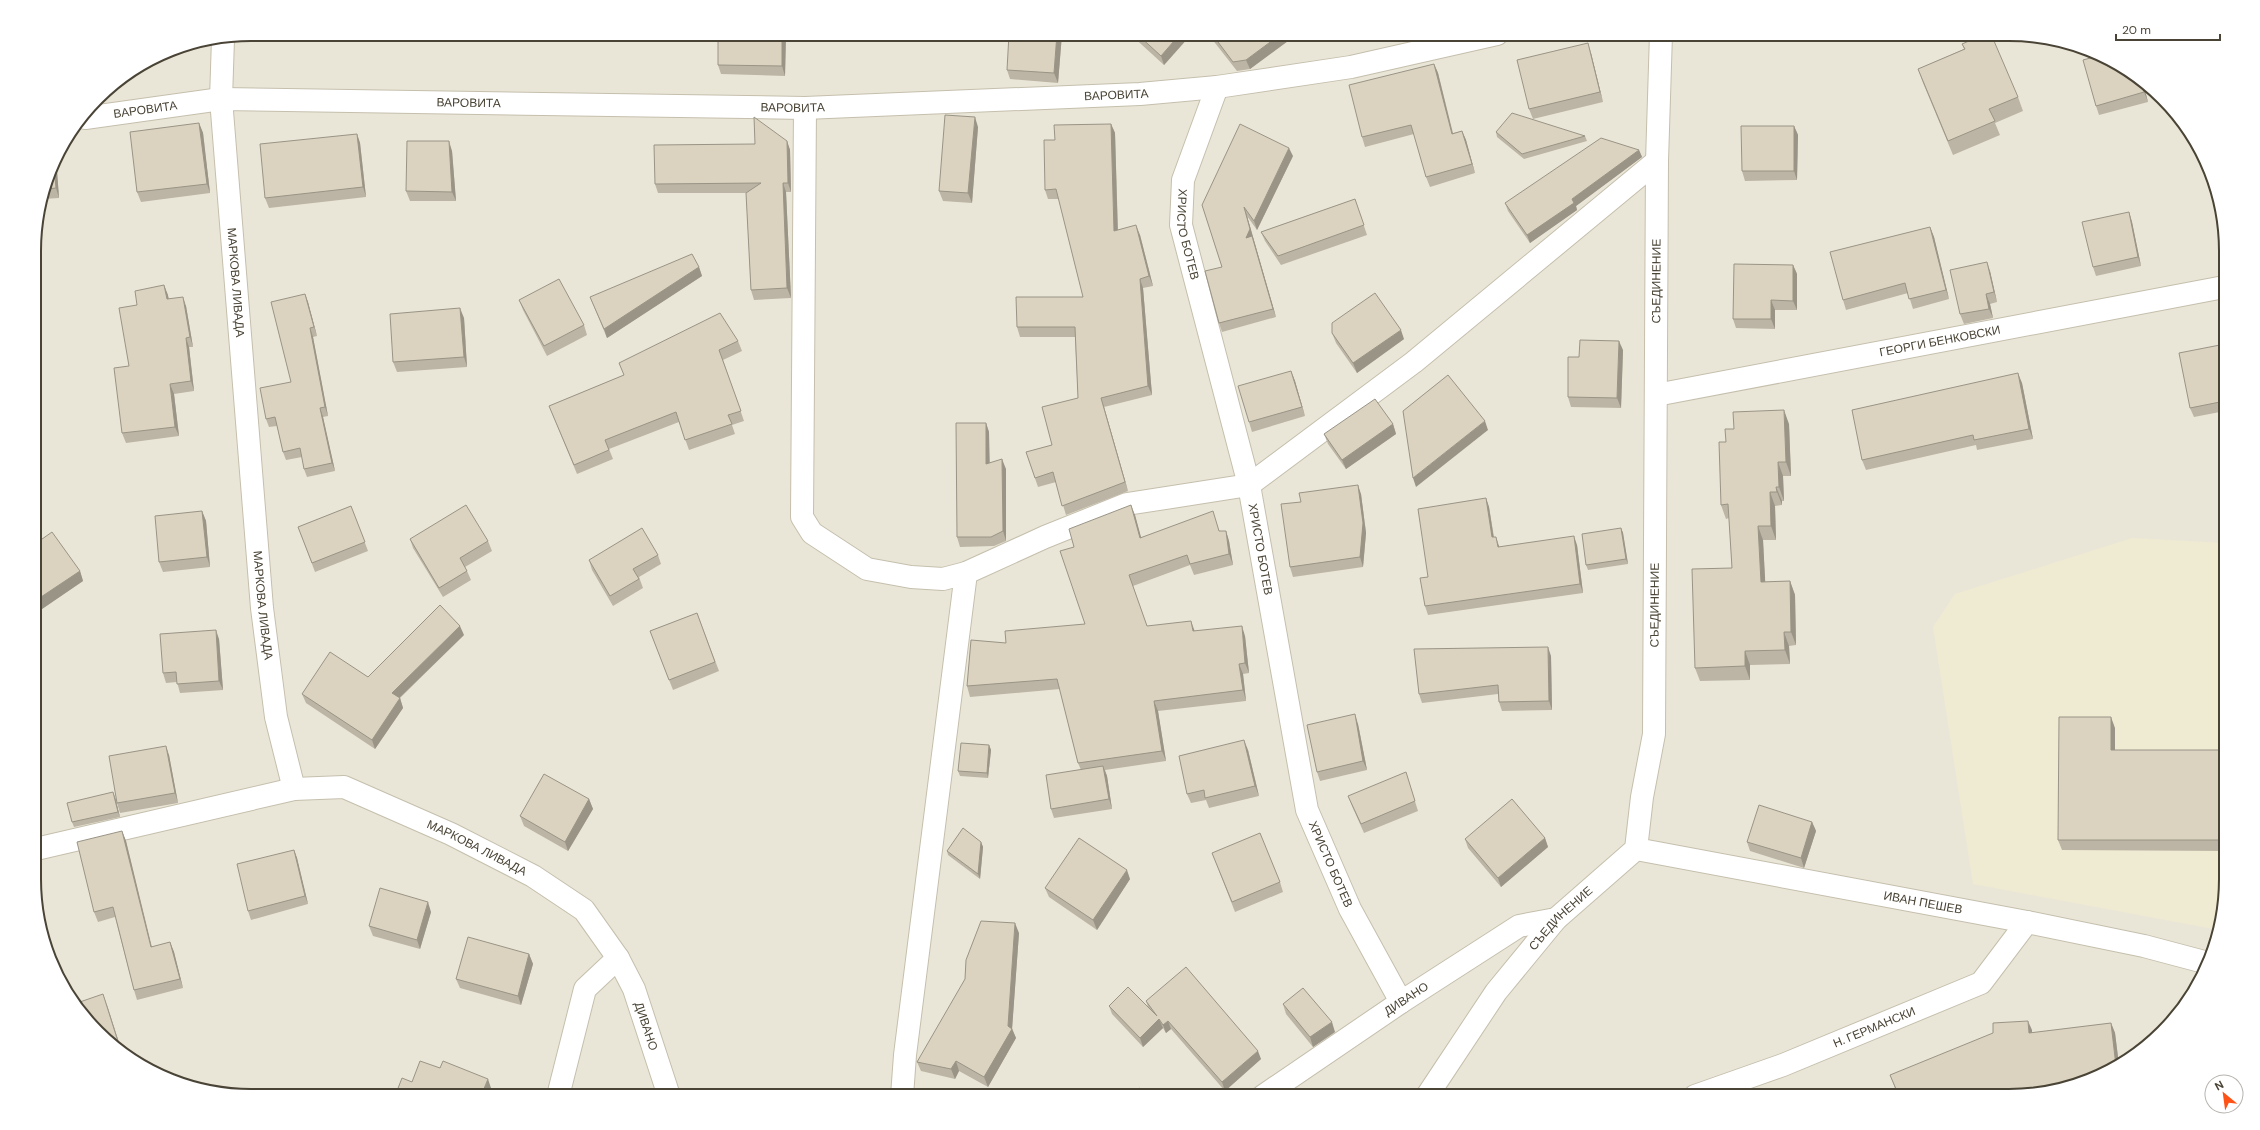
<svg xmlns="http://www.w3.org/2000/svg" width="2260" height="1130" font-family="'DM Sans',sans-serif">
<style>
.residential{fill:#eae6d7}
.education{fill:#efead2}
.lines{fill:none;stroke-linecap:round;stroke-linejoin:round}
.minor-casing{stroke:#c5bfad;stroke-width:24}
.minor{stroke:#fff;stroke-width:22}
.wall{fill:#bcb5a5}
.shaded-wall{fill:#999486}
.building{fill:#dbd3c0;stroke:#999486}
.labels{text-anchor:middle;stroke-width:3;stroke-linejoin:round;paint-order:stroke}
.street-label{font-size:12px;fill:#4a4436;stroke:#fff}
.rim{fill:none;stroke:#4a4436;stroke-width:2}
</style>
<rect width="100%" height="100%" fill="#f5f3e9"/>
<!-- residential -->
<path class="residential" d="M251 34H2009L2052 38 2105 56 2141 79 2181 119 2210 168 2224 223 2226 880 2222 922 2204 975 2172 1022 2130 1060 2079 1085 2023 1096H251L208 1092 155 1074 108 1042 79 1011 50 962 36 908 34 236 56 155 108 88 168 50Z"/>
<!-- education -->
<path class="education" d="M2132 538 2225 543 2226 880 2222 922 2219 930 1973 884 1933 627 1955 594Z"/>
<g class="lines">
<defs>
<g id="minor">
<path id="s1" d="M223 39 221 99 262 608 276 717 294 789 344 787 451 834 533 876 584 910 618 958 634 989 669 1096"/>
<path id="s2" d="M1217 87 1183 180 1181 225 1249 485 1307 810 1350 909 1401 1002"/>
<path d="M805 108 802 517 812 533 867 569 911 577 943 579 966 573 1045 537 1127 504 1249 485 1414 362 1657 161"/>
<path id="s3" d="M85 118 221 99 805 108 1140 94 1217 87 1351 67 1497 34"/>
<path id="s4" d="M1656 395 2224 287"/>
<path d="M36 849 294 789"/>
<path id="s5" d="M1636 849 2027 922 2144 946 2208 963"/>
<path d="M558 1096 585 989 618 958"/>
<path d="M902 1096 905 1055 966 573"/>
<path id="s6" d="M1263 1096 1401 1002 1519 926 1556 919"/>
<path id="s7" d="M1427 1096 1496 992 1556 919 1636 849 1642 797 1654 734 1657 161 1661 34"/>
<path id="s8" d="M1695 1096 1783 1065 1981 983 2027 922"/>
</g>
</defs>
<!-- minor casing -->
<use href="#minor" class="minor-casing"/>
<!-- minor -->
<use href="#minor" class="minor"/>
</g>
<!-- wall -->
<g class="wall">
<path d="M786 34 785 76 721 74 718 65Z"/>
<path d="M1062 34 1058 83 1010 79 1007 70Z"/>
<path d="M1130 34H1187L1188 38 1164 65Z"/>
<path d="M1208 34H1285L1288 41 1250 69 1237 71Z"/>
<path d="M1962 44 2018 97 2023 111 1995 123 2000 135 1953 155 1923 83 1918 69 1964 49Z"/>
<path d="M1591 53 1603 102 1533 119 1529 109Z"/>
<path d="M1434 64 1438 73 1453 133 1462 131 1466 140 1475 173 1430 187 1426 177 1414 134 1365 147 1362 137Z"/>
<path d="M2142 79 2148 102 2099 115 2096 106Z"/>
<path d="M199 123 203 133 210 193 141 202 137 192Z"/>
<path d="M1111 124 1115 133 1118 230 1140 235 1153 286 1143 288 1152 395 1104 407 1128 491 1066 515 1056 482 1038 487 1026 452 1052 445 1078 398 1075 337H1020L1017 327 1083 297 1059 199H1048L1045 190 1055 140Z"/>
<path d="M1794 126 1798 135 1797 180 1745 181 1742 171Z"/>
<path d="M978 127 972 203 943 201 939 191Z"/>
<path d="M1496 132 1585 136 1587 141 1524 159 1497 137Z"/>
<path d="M357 134 360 143 366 197 269 208 265 198Z"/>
<path d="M787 141 790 150 791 192H786L791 298 754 300 751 290 746 193H658L655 184 755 144Z"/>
<path d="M1639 150 1642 157 1576 206 1577 210 1530 243 1508 211 1505 203Z"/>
<path d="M452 151 456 201H410L406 191Z"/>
<path d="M1293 156 1257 230 1247 216 1276 317 1222 332 1219 323 1222 267 1202 205Z"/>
<path d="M54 163 57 171 59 198 44 199Z"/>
<path d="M1355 199 1367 235 1281 265 1265 241 1261 232Z"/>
<path d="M2129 212 2132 222 2141 266 2096 276 2093 267Z"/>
<path d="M1930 227 1934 237 1949 299 1913 309 1908 293 1846 310 1843 300Z"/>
<path d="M1793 265 1797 274V310H1775V329L1736 328 1733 319Z"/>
<path d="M699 267 702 276 607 338 590 297Z"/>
<path d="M1990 271 1997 302 1990 304 1993 318 1964 324 1960 314Z"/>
<path d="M164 285 169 299 186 306 193 347H189L194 391 174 394 179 436 126 443 122 433 129 366 137 305Z"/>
<path d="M305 294 308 302 317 336 313 337 328 416 323 417 335 471 307 477 304 469 302 457 286 460 283 452 277 426 269 427 266 419 291 382Z"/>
<path d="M519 300 584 325 587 335 547 356 523 310Z"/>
<path d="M464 318 467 367 397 372 393 362Z"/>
<path d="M1332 333 1404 339 1357 373 1336 343Z"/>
<path d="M738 341 742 351 723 360 744 421 732 425 735 434 689 450 679 422 609 449 613 459 577 474 549 406 624 375 619 363Z"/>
<path d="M2225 344V411L2194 417 2190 408Z"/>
<path d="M1623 350 1621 408 1571 407 1568 397 1579 357Z"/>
<path d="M1291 371 1295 381 1305 416 1252 432 1249 422Z"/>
<path d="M2022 383 2033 439 1977 450 1976 445 1866 470 1862 460Z"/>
<path d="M986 423 989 432V463L1006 469V541L994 546 960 547 957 537Z"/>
<path d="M1393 424 1396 434 1346 469 1328 444 1324 434Z"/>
<path d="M1789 424 1791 476H1783L1784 501H1782V505L1775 506 1776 540H1763L1765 582 1790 581 1795 595 1796 645 1789 646 1790 664 1750 665V680L1700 681 1695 668 1732 568 1729 518 1726 519 1721 505 1726 442Z"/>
<path d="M1361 494 1366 533 1363 567 1293 577 1290 567Z"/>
<path d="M1486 498 1489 507 1494 537 1499 547 1577 545 1583 593 1428 615 1425 606 1428 577Z"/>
<path d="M351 506 368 551 315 572 298 527Z"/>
<path d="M202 511 206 521 210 567 163 572 159 562Z"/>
<path d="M1135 515 1141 538 1216 521 1219 531H1226L1229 541 1233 565 1194 575 1190 565 1133 586 1147 626 1245 636 1249 673 1243 674 1246 701 1158 711 1166 761 1105 770 1107 776 1112 809 1054 818 1051 809 1081 770 1078 763 1060 689 970 697 967 686 1006 643 1085 624 1074 547Z"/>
<path d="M1621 528 1623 533 1628 564 1588 570 1586 565Z"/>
<path d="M410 539 488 541 492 551 465 567 467 571 471 580 443 597 413 548Z"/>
<path d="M35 544 80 571 83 581 42 609 35 599Z"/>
<path d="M658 555 661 564 639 577 643 588 613 606 592 570 589 560Z"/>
<path d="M697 613 719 671 673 690 650 631Z"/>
<path d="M464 635 400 698 403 708 375 749 306 703 302 694 368 677Z"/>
<path d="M219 639 223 690 180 693 177 682 166 683 163 673Z"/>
<path d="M1551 656 1552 710 1502 711 1499 702 1498 694 1422 703 1419 694Z"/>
<path d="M1358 724 1367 770 1320 781 1317 772Z"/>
<path d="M2115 728V750H2226V851L2062 850 2058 840Z"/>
<path d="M989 745 991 750 988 778 960 776 958 771Z"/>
<path d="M1248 750 1259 796 1209 808 1206 800 1191 803 1187 794Z"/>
<path d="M169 755 178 803 120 813 117 803Z"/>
<path d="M1409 782 1418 811 1364 833 1352 806 1348 796Z"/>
<path d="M115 797 120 817 74 827 72 822Z"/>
<path d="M589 799 593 809 568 851 524 826 520 816Z"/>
<path d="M1812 822 1816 831 1804 868 1750 851 1747 842Z"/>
<path d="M122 831 126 841 152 947 170 942 174 952 183 988 137 1000 134 990 115 917 98 922 94 912Z"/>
<path d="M1545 838 1548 847 1501 887 1468 848 1465 839Z"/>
<path d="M981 842 983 847 980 879 948 855 947 851Z"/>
<path d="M294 850 297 858 308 904 251 920 248 911Z"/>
<path d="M1212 853 1280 882 1283 892 1235 912Z"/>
<path d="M1130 879 1097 930 1049 897 1045 888Z"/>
<path d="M431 912 420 949 373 936 369 926Z"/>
<path d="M1019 933 1012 1028 1016 1038 988 1087 959 1071 955 1079 921 1071 917 1062Z"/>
<path d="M529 954 533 964 521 1005 460 988 456 979Z"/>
<path d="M1146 1001 1261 1059 1225 1091 1171 1029 1166 1033 1163 1028 1143 1047 1112 1014 1109 1006 1148 1007Z"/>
<path d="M1283 1004 1335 1032 1313 1047 1286 1014Z"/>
<path d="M2111 1023 2115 1033 2119 1065 2079 1085 2023 1096H1898L1890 1075 2032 1030V1033Z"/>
</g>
<!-- shaded-wall -->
<g class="shaded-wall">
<path d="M782 34H786L785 76 782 66Z"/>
<path d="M1057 34H1062L1058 83 1054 73Z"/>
<path d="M1180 34H1187L1188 38 1164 65 1161 56Z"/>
<path d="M1281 34H1285L1288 41 1250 69 1246 60Z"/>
<path d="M1588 43 1591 53 1603 102 1600 92Z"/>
<path d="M1434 64 1438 73 1455 143 1452 134Z"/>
<path d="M2141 78 2142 79 2148 102 2144 92Z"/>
<path d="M975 117 978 127 972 203 968 193Z"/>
<path d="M199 123 203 133 210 193 207 184Z"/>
<path d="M1111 124 1115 133 1118 240 1114 231Z"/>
<path d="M1794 126 1798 135 1797 180 1794 171Z"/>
<path d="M1462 131 1466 140 1475 173 1472 164Z"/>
<path d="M357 134 360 143 366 197 363 187Z"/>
<path d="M449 141 452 151 456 201 452 192Z"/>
<path d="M787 141 790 150 791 192 788 183Z"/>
<path d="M1289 148 1293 156 1257 230 1254 221Z"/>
<path d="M1639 150 1642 157 1576 206 1577 210 1530 243 1527 235 1572 199Z"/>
<path d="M54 163 57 171 59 198 56 188 54 165Z"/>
<path d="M783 183 786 192 791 298 787 288Z"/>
<path d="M1244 207 1247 216 1276 317 1246 238Z"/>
<path d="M2129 212 2132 222 2141 266 2138 257Z"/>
<path d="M1136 225 1140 235 1153 286 1149 276Z"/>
<path d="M1930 227 1934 237 1949 299 1946 290Z"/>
<path d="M1987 262 1990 271 1997 302 1994 292Z"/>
<path d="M1793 265 1797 274V310L1793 301Z"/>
<path d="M699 267 702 276 607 338 604 329Z"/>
<path d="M1140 279 1143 288 1152 395 1148 386Z"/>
<path d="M164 285 168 295 170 309 167 299Z"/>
<path d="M305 294 308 302 317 336 314 327Z"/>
<path d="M1986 294 1990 304 1993 318 1989 309Z"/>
<path d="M183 297 186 306 193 347 190 337Z"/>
<path d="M1771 300 1775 310V329L1771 319Z"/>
<path d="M460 308 464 318 467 367 464 357Z"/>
<path d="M310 328 313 337 328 416 325 407Z"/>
<path d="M1401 330 1404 339 1357 373 1353 363Z"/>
<path d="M186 338 189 347 194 391 191 381Z"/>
<path d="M1619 341 1623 350 1621 408 1617 398Z"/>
<path d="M1291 371 1295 381 1305 416 1302 407Z"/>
<path d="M2018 373 2022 383 2033 439 2029 429Z"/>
<path d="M170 384 174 394 179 436 175 427Z"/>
<path d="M1101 398 1104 407 1128 491 1125 482Z"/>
<path d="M320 408 323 417 335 471 332 463Z"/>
<path d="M1784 410 1789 424 1791 476 1786 462Z"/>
<path d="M1485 421 1488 430 1416 487 1413 478Z"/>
<path d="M986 423 989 432 990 473 986 464Z"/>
<path d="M1393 424 1396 434 1346 469 1342 460Z"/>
<path d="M1002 459 1006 469V541L1003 531Z"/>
<path d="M1778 462 1783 476 1784 501 1779 487Z"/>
<path d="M1358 485 1361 494 1366 533 1363 567 1360 557Z"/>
<path d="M1776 487 1782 501V505L1777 492Z"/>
<path d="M1770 492 1775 506 1776 540 1771 526Z"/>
<path d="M1486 498 1489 507 1495 546 1492 537Z"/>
<path d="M1131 505 1135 515 1144 548 1140 538Z"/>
<path d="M202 511 206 521 210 567 207 557Z"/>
<path d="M1758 526 1763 540 1766 596 1761 582Z"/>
<path d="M1621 528 1623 533 1628 564 1626 559Z"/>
<path d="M1226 531 1229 541 1233 565 1229 554Z"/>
<path d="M1574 536 1577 545 1583 593 1580 584Z"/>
<path d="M1496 537 1499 546 1501 556 1498 547Z"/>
<path d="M80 571 83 581 42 609 38 599Z"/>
<path d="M1790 581 1795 595 1796 645 1791 632Z"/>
<path d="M1191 621 1195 632 1193 631Z"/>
<path d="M460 626 464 635 395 702 392 693Z"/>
<path d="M1242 626 1245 636 1249 673 1245 663Z"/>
<path d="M216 630 219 639 223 690 219 681Z"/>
<path d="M1784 632 1789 646 1790 664 1785 650Z"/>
<path d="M1548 647 1551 656 1552 710 1549 701Z"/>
<path d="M1745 651 1750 665V680L1745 666Z"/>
<path d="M1239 664 1243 674 1246 701 1243 690Z"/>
<path d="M400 698 403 708 375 749 372 740Z"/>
<path d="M1154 701 1158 711 1166 761 1162 751Z"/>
<path d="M1355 714 1358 724 1367 770 1363 761Z"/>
<path d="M2111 717 2115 728V761L2111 750Z"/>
<path d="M1244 740 1248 750 1259 796 1255 786Z"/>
<path d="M989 745 991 750 988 778 987 773Z"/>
<path d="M166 746 169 755 178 803 175 793Z"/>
<path d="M1103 766 1107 776 1112 809 1109 799Z"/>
<path d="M113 792 115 797 120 817 118 812Z"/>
<path d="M589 799 593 809 568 851 565 842Z"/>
<path d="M1812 822 1816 831 1804 868 1801 858Z"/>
<path d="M122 831 126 841 154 957 151 947Z"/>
<path d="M1545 838 1548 847 1501 887 1498 878Z"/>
<path d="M981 842 983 847 980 879 978 874Z"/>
<path d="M294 850 297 858 308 904 305 896Z"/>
<path d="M1127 870 1130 879 1097 930 1093 920Z"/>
<path d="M428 902 431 912 420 949 417 940Z"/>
<path d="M1015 923 1019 933 1012 1030V1029L1016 1038 988 1087 984 1077 1008 1026Z"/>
<path d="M170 942 174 952 183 988 180 979Z"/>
<path d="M529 954 533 964 521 1005 518 996Z"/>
<path d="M103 994 108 1008 122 1052 121 1051Z"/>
<path d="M1159 1019 1163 1028 1143 1047 1140 1038Z"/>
<path d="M1168 1021 1171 1029 1166 1033 1163 1025Z"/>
<path d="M2028 1021 2032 1030V1043L2029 1033Z"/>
<path d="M1332 1022 1335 1032 1313 1047 1310 1037Z"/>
<path d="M2111 1023 2115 1033 2119 1065 2116 1066Z"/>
<path d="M1258 1051 1261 1059 1225 1091 1222 1082Z"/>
<path d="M956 1061 959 1071 955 1079 951 1069Z"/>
<path d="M488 1079 491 1088 488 1096H481Z"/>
</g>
<!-- building -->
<g class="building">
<path d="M718 34H782V66L718 65Z"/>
<path d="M1009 34H1057L1054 73 1007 70Z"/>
<path d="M1137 34H1180L1161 56Z"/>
<path d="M1212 34H1281L1246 60 1233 62Z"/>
<path d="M1985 34H1991L2018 97 1989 109 1995 121 1948 141 1918 69 1965 49 1962 44Z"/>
<path d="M1588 43 1600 92 1529 109 1517 60Z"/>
<path d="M2101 55 2105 56 2141 78 2144 92 2096 106 2083 60Z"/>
<path d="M1434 64 1452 134 1462 131 1472 164 1426 177 1411 125 1362 137 1349 85Z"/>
<path d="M1512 113 1585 136 1522 154 1496 132Z"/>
<path d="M945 115 975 117 968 193 939 191Z"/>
<path d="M754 117 787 141 788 183H783L787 288 751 290 746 193 761 183 655 184 654 145 755 144Z"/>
<path d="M199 123 207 184 137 192 130 132Z"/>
<path d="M1111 124 1114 231 1136 225 1149 276 1140 279 1148 386 1101 398 1125 482 1062 506 1053 472 1035 478 1026 452 1052 445 1042 407 1078 398 1075 327H1017L1016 297H1083L1056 189 1045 190 1044 140H1055L1054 125Z"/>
<path d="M1240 124 1289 148 1254 221 1244 207 1250 229 1246 238 1252 236 1273 309 1219 323 1205 271 1222 267 1202 205Z"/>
<path d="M1741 126H1794V171H1742Z"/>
<path d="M357 134 363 187 265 198 260 144Z"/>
<path d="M1601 138 1639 150 1572 199 1574 203 1527 235 1505 203Z"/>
<path d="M407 141H449L452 192 406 191Z"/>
<path d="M54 165 56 188 47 189Z"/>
<path d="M1355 199 1364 225 1278 256 1261 232Z"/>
<path d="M2129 212 2138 257 2093 267 2082 222Z"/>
<path d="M1930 227 1946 290 1909 299 1905 283 1843 300 1830 252Z"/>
<path d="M692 254 699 267 604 329 590 297Z"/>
<path d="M1987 262 1994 292 1986 294 1989 309 1960 314 1950 270Z"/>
<path d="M1734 264 1793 265V301L1771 300V319H1733Z"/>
<path d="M559 279 584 325 544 346 519 300Z"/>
<path d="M164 285 167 299 183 297 190 337 186 338 191 381 170 384 175 427 122 433 114 368 129 366 119 308 137 305 135 291Z"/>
<path d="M1375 293 1401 330 1353 363 1332 333V323Z"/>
<path d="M305 294 314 327 310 328 325 407 320 408 332 463 304 469 300 448 283 452 275 417 266 419 260 388 291 382 271 302Z"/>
<path d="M460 308 464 357 393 362 390 314Z"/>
<path d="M720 313 738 341 719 350 741 411 728 415 732 424 685 440 676 412 605 440 609 450 574 465 549 406 624 375 619 363Z"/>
<path d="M1580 340 1619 341 1617 398 1568 397V357H1579Z"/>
<path d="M2225 344V401L2190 408 2179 353Z"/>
<path d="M1291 371 1302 407 1249 422 1238 386Z"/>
<path d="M2018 373 2029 429 1974 440 1973 435 1862 460 1852 410Z"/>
<path d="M1448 375 1485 421 1413 478 1403 411Z"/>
<path d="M1375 399 1393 424 1342 460 1324 434Z"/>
<path d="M1784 410 1786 462H1778L1779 487H1776L1777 492H1770L1771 526H1758L1761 582 1790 581 1791 632H1784L1785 650 1745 651V666L1695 668 1692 569 1732 568 1728 504 1721 505 1719 442H1726L1725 429H1734L1733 412Z"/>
<path d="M956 423H986V464L1002 459 1003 531 991 537H957Z"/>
<path d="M1358 485 1363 523 1360 557 1290 567 1281 504 1301 502 1299 493Z"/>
<path d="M1486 498 1492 537H1496L1498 547 1574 536 1580 584 1425 606 1420 578 1428 577 1418 509Z"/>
<path d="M466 505 488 541 460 558 467 571 439 588 410 539Z"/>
<path d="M1131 505 1140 538 1213 511 1219 531H1226L1229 554 1190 564 1187 555 1129 575 1147 626 1191 621 1193 631 1242 626 1245 663 1239 664 1243 690 1154 701 1162 751 1078 763 1057 679 967 686 971 640 1006 643 1005 631 1085 624 1060 551 1074 547 1069 529Z"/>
<path d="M351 506 365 542 312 563 298 527Z"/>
<path d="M202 511 207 557 159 562 155 516Z"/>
<path d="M642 528 658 555 633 569 639 579 610 596 589 560Z"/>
<path d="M1621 528 1626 559 1586 565 1582 534Z"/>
<path d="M52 532 80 571 38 599 35 595V544Z"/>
<path d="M440 605 460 626 392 693 400 698 372 740 302 694 330 652 368 677Z"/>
<path d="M697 613 715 662 669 680 650 631Z"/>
<path d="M216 630 219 681 177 684 176 672 163 673 160 634Z"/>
<path d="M1548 647 1549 701 1499 702 1498 685 1419 694 1414 649Z"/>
<path d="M1355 714 1363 761 1317 772 1307 725Z"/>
<path d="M2059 717H2111V750H2226V840H2058Z"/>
<path d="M1244 740 1255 786 1205 798 1204 790 1187 794 1179 756Z"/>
<path d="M961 743 989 745 987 773 958 771Z"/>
<path d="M166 746 175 793 117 803 109 756Z"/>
<path d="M1103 766 1109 799 1051 809 1046 775Z"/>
<path d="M1406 772 1415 801 1361 824 1348 796Z"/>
<path d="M544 774 589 799 565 842 520 816Z"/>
<path d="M113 792 118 812 72 822 67 803Z"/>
<path d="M1512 799 1545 838 1498 878 1465 839Z"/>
<path d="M1759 805 1812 822 1801 858 1747 842Z"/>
<path d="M963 828 981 842 978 874 947 851Z"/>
<path d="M122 831 151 947 170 942 180 979 134 990 113 907 94 912 77 842Z"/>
<path d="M1260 833 1280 882 1232 902 1212 853Z"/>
<path d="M1079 838 1127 870 1093 920 1045 888Z"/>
<path d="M294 850 305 896 248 911 237 864Z"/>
<path d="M380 888 428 902 417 940 369 926Z"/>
<path d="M981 921 1015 923 1008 1026 1012 1029 984 1077 956 1061 951 1069 917 1062 965 979 966 960Z"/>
<path d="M468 937 529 954 518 996 456 979Z"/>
<path d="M1186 967 1258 1051 1222 1082 1168 1021 1163 1025 1159 1019 1140 1038 1109 1006 1128 987 1157 1016 1146 1001Z"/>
<path d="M1303 988 1332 1022 1310 1037 1283 1004Z"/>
<path d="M103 994 121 1051 108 1042 79 1011 74 1004Z"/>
<path d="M2028 1021 2029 1033 2111 1023 2116 1066 2079 1085 2023 1096H2010V1092L2002 1096H1899L1890 1075 1993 1033V1023Z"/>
<path d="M420 1061 440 1068 443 1061 488 1079 481 1096H395L402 1078 412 1082Z"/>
<path d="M1140 1088 1146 1096H1129Z"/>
</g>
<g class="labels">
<!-- street labels -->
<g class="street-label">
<text dy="4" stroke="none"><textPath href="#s3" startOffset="1033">ВАРОВИТА</textPath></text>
<text dy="4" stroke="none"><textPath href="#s3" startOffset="385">ВАРОВИТА</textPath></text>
<text dy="4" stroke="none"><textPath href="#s3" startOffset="709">ВАРОВИТА</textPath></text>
<text dy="4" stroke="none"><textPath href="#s3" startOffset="61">ВАРОВИТА</textPath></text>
<text dy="4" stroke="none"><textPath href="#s2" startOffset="154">ХРИСТО БОТЕВ</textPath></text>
<text dy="4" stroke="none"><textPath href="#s7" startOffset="895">СЪЕДИНЕНИЕ</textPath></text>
<text dy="4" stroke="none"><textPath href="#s1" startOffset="244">МАРКОВА ЛИВАДА</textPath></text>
<text dy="4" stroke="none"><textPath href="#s4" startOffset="289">ГЕОРГИ БЕНКОВСКИ</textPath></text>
<text dy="4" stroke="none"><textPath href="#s2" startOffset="478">ХРИСТО БОТЕВ</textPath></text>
<text dy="4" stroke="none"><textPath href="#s1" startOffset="568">МАРКОВА ЛИВАДА</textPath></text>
<text dy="4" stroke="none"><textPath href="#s7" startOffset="571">СЪЕДИНЕНИЕ</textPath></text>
<text dy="4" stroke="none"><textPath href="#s1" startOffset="951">МАРКОВА ЛИВАДА</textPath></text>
<text dy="4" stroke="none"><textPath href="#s2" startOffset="802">ХРИСТО БОТЕВ</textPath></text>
<text dy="4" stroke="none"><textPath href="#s5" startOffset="292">ИВАН ПЕШЕВ</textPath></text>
<text dy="4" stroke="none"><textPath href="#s7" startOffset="223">СЪЕДИНЕНИЕ</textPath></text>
<text dy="4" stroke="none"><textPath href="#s6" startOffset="173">ДИВАНО</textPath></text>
<text dy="4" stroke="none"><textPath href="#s1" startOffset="1208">ДИВАНО</textPath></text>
<text dy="4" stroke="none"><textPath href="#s8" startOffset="192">Н. ГЕРМАНСКИ</textPath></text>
</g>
</g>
<!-- crop -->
<path d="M0 0H2260V1130H0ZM251 41H2009A210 210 0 0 1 2219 251V879A210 210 0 0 1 2009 1089H251A210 210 0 0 1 41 879V251A210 210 0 0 1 251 41Z" fill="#fff" fill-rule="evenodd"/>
<path class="rim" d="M251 41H2009A210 210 0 0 1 2219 251V879A210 210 0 0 1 2009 1089H251A210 210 0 0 1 41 879V251A210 210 0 0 1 251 41Z"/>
<!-- north arrow -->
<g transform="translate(2224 1094) rotate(331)"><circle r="19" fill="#ffffff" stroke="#b7b4af"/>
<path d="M0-3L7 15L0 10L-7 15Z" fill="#ff5216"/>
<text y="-6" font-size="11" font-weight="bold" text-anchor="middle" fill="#4a4436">N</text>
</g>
<!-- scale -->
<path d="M2116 34v6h104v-6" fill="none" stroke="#4a4436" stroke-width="2"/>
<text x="2122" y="34" font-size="12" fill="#4a4436" stroke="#ffffff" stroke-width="3" paint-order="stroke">20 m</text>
</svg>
